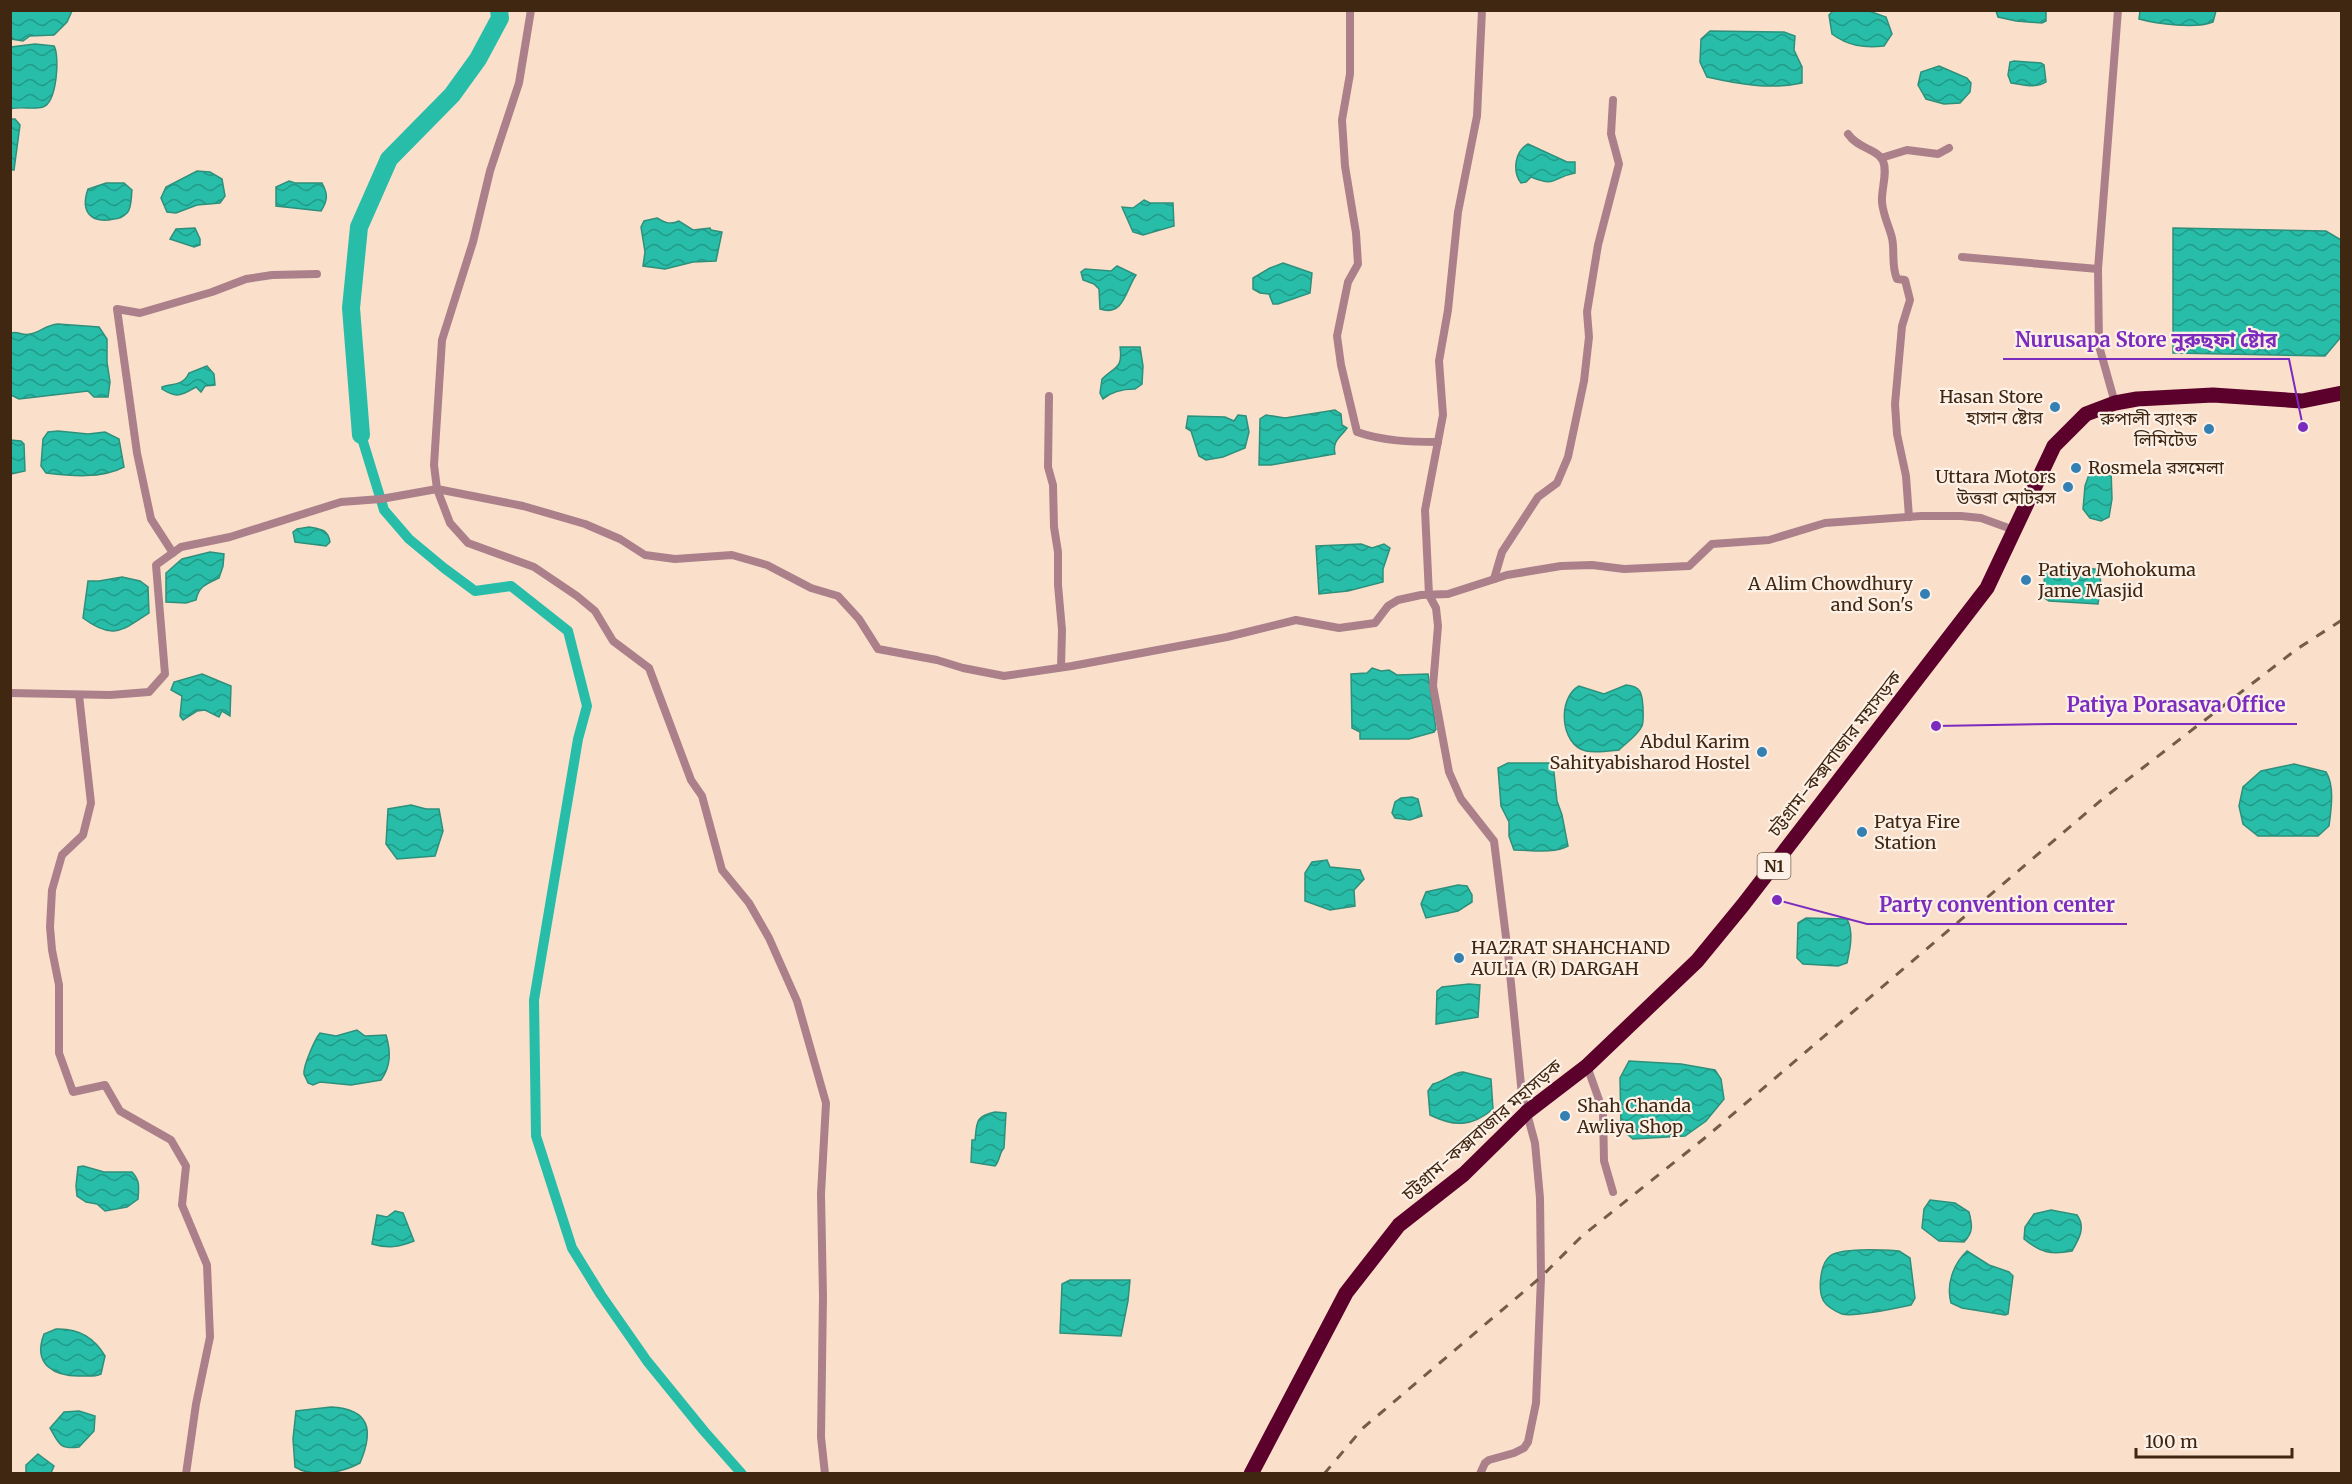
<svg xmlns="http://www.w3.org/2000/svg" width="2352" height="1484" font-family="Merriweather,'Noto Sans Bengali',serif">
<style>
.water{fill:url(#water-waves);stroke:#2e907b;stroke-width:1.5}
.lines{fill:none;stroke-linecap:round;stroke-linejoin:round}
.canal{stroke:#27bda9;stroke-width:10}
.river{stroke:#27bda9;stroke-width:18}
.street{stroke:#ab808b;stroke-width:8}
.highway{stroke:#5b012b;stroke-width:15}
.rail{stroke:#745c46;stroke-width:3;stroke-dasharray:10 10;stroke-linecap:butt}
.poi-dot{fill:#3480b3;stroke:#fdf0e6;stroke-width:2}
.labels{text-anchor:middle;stroke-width:4.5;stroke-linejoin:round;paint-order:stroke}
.shield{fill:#fdf0e6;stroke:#786351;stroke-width:1.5}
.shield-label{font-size:16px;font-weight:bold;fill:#3f2711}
.poi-label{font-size:18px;fill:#3f2711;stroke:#fdf0e6;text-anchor:end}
.street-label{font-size:18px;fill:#3f2711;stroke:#fdf0e6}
.leader{fill:none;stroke:#7b2cbf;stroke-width:2}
.callout-dot{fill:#7b2cbf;stroke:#fdf0e6;stroke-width:2}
.callout-label{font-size:20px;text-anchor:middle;font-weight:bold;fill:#7b2cbf;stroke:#fdf0e6;stroke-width:4.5;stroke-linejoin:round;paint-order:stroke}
</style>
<defs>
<pattern id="water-waves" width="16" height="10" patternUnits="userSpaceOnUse" patternTransform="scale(1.5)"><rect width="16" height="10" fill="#27bda9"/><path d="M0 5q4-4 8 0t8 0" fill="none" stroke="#239a88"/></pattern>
</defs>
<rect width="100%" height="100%" fill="#fae0cb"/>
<!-- water -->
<g class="water">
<path d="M10 11 11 10 72 11 67 22 54 35 30 36 23 41 11 39Z"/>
<path d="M1833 11H1869L1886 17 1892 34 1884 46C1864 48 1848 46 1832 34L1829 15Z"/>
<path d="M1996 11H2046V21L2042 23 2016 21 1998 17Z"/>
<path d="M2140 11V10L2216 11 2213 22C2196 29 2157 24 2139 19Z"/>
<path d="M1710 31 1784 32 1795 36 1794 50 1802 67V83C1770 90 1738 84 1707 77L1700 62 1701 39Z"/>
<path d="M35 44 54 46C60 56 57 102 43 107 33 110 21 106 11 109V47Z"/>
<path d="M2014 61 2041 63 2044 65 2046 82C2036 89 2022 84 2011 83L2008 75 2010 62Z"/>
<path d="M1939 66 1967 78 1971 83 1970 92 1960 103 1944 104 1926 99 1918 85 1921 72Z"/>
<path d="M10 119H15L20 125 14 170H11Z"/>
<path d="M1528 144 1567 162H1575V173C1552 177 1558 188 1531 177L1526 182 1521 183C1512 171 1515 151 1528 144Z"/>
<path d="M197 171 210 172 222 179 225 196 220 203 197 205 176 213 167 212 161 198 166 187Z"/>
<path d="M289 181 295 183H322C328 194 328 200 321 211L276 206V187Z"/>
<path d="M106 183H124L132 190C131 197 132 208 127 213 123 217 119 219 114 219 91 224 80 212 88 189Z"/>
<path d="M1144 200 1150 203H1173L1174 226 1143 235 1133 232 1122 207 1133 208Z"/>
<path d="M657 218C665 223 671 225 679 221L693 230 710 228 711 230 722 232 716 261 693 262 665 269 643 266 645 252 641 227 644 221Z"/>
<path d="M195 228 200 239V245L194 247 170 239 176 229Z"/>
<path d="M2173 228 2326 231 2341 240V337L2325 356 2173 353Z"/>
<path d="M1283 263 1312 273 1310 293 1278 304H1273L1269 294 1260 293 1253 289V278L1270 268Z"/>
<path d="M1117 266 1136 275C1126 289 1124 317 1100 309L1099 289 1094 284 1083 280 1081 272 1085 269 1111 271Z"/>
<path d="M58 324 99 327 107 339V362L110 382 108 397H94L88 391 19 399 11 395V333C18 331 23 336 30 334 41 332 45 325 58 324Z"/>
<path d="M1120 347H1140L1143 366 1142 384 1135 389C1122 389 1112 391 1103 399L1100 393 1102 379C1116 366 1123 368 1120 347Z"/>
<path d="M207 366 214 374 215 385 205 386 201 392 196 387C182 395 177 399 162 389V387C174 383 183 386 189 373Z"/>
<path d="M1335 410 1341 414 1342 425 1347 428C1340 438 1332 441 1335 454L1271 465H1259L1260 419 1266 415 1285 418Z"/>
<path d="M1238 415 1246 416 1249 432 1245 448 1223 457 1206 460 1199 456 1191 431 1186 428 1188 416 1225 417 1234 421Z"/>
<path d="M58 431 88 434 105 432 119 439 124 467C101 479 71 476 46 473L41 466 43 439 48 432Z"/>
<path d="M10 440 21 441 24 444 25 471 11 474Z"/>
<path d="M2100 463 2111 469 2112 499 2109 517 2101 521 2090 518 2083 509 2085 486 2092 466Z"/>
<path d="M309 527C320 529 328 529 330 542L326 546 295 542 293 532 297 529Z"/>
<path d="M1361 544 1372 548 1384 544 1390 548 1383 569V582L1348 591 1319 594 1316 546Z"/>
<path d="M210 552 224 554 223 566 219 578C206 584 199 586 196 600L186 603 166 602V573L182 559Z"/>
<path d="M2068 564 2099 570 2101 584 2098 604 2049 601 2043 597 2045 569 2066 568Z"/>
<path d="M122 577 140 581 148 587 149 613C122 631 112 640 83 618L88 581H99Z"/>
<path d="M1372 668 1381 671 1389 670 1397 675 1428 674 1436 729 1434 732 1409 739H1360V732L1352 728 1351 674 1367 673Z"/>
<path d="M202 674 231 686 230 716 222 711 219 717 205 710 197 711 183 720 180 716 182 696 171 690 174 682Z"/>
<path d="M1626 685C1641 686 1642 693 1643 707 1643 713 1644 720 1642 726 1638 735 1626 743 1619 750 1609 751 1596 753 1586 751 1560 745 1557 698 1579 686L1604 694Z"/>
<path d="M1508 763H1553L1557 801 1562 815 1568 846C1554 854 1530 850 1514 850L1509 836V822L1501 806 1498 768Z"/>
<path d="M2294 764 2326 772C2335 786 2331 810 2329 826L2318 836H2258L2243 824 2239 806 2243 787 2261 771Z"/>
<path d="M1412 797 1418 799 1422 816 1410 820 1395 818 1392 813 1395 802 1401 798Z"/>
<path d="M411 805 426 809H439L443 831 435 856 397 859 386 844 388 809Z"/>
<path d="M1327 860 1330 867 1360 870 1364 879 1354 890 1355 906 1330 910 1305 901V873L1312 862Z"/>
<path d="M1458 885 1467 886 1472 895V902L1458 911 1426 918 1421 904 1426 892Z"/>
<path d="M1806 918 1847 919C1854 932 1850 949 1847 963L1838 966 1803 964 1797 958 1798 923Z"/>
<path d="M1469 984 1480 985 1478 1017 1436 1024 1437 991 1442 987Z"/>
<path d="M357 1030 365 1036 386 1035C391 1052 391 1066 381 1080L351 1085 320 1082 313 1085 308 1083C307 1080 305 1077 304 1074 303 1066 315 1039 320 1033L336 1036Z"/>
<path d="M1629 1061 1681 1064 1715 1070 1721 1079 1724 1099 1706 1121 1685 1136 1633 1139 1621 1129 1620 1078Z"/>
<path d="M1463 1072 1491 1079 1493 1109C1472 1127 1454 1127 1430 1115L1428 1091 1433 1084C1445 1081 1451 1073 1463 1072Z"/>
<path d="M995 1112 1006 1113 1004 1148C999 1153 1000 1161 995 1166L971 1162 972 1140H975C977 1122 975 1116 995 1112Z"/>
<path d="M83 1166 104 1172H132C140 1180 139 1188 138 1199L127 1207 105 1211 97 1204 86 1202 77 1196 76 1186 78 1167Z"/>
<path d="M1930 1200 1955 1203 1969 1212C1972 1224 1974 1232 1964 1242L1939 1241 1922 1228 1924 1209Z"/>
<path d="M2051 1210 2077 1215C2086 1227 2079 1239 2072 1251 2051 1255 2041 1253 2024 1239L2025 1227 2034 1214Z"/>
<path d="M395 1211 403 1213 414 1241C399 1247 388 1249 372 1244L377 1215 387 1217Z"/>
<path d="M1899 1251 1910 1258 1915 1298 1911 1305C1897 1308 1853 1317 1842 1314 1836 1312 1826 1306 1823 1300 1818 1289 1820 1264 1830 1256 1843 1247 1883 1250 1899 1251Z"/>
<path d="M1967 1251 1989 1265 2009 1272 2013 1276 2008 1314 2005 1315 1962 1308 1951 1303C1946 1285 1953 1264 1967 1251Z"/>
<path d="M1070 1280H1130L1128 1301 1121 1336 1060 1333 1062 1284Z"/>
<path d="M56 1329C78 1328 94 1337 105 1356L101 1374C94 1377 89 1376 82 1376 55 1377 32 1365 44 1334Z"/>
<path d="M331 1407C370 1409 374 1430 360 1463 342 1473 313 1478 295 1467L293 1439 296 1411Z"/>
<path d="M79 1411 95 1416 94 1431 79 1447C59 1450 59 1443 50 1428L64 1412Z"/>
<path d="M38 1454 54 1466 51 1473H26V1465Z"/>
</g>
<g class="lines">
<!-- canal -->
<path class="canal" d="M361 435 384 510 409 539 444 568 475 591 511 586 568 631 587 706 578 739 534 1000 536 1136 572 1248 601 1295 647 1361 704 1431 742 1474"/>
<!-- river -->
<path class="river" d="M361 435 351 308 359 227 389 159 452 95 478 59 500 18 499 10"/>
<!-- street -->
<g class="street">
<path d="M531 10 519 83 490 171 473 242 442 340 434 465 437 489 450 523 468 543 534 567 577 596 595 611 613 641 649 668 691 780 702 796 722 870 749 903 769 938 797 1001 826 1103 821 1194 823 1297 821 1437 825 1474"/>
<path d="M1350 10V74L1342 120 1345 166 1356 233 1358 264 1348 282 1337 336 1341 365 1357 432C1383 441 1410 442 1438 442"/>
<path d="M1848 134C1858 149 1878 149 1883 161 1888 172 1881 190 1882 202 1883 215 1889 226 1892 238 1895 252 1891 266 1897 279L1905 280 1910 300 1902 326 1895 404 1897 434 1906 476 1909 517"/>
<path d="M1881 158 1907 150 1938 154 1949 148"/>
<path d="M1962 257 2098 269"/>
<path d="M1049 396 1048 467 1053 485 1054 527 1058 552V585L1062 630 1061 667"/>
<path d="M2115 403 2099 346 2098 269 2118 10"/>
<path d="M173 553 151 519 137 453 117 309 140 313 212 292 246 279 272 275 317 274"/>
<path d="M1494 579 1502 552 1538 497 1557 483 1568 457 1584 381 1589 337 1587 312 1598 245 1619 164 1611 134 1613 100"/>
<path d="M10 693 110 695 149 692 165 674 156 565 181 547 230 537 341 502 381 499 437 489 523 506 585 524 620 539 645 555 675 559 732 555 767 565 811 588 838 596 859 619 878 649 937 660 963 668 1004 676 1072 666 1227 637 1296 620 1339 628 1375 623 1388 606 1398 600 1421 595 1448 594 1507 575 1561 566 1592 565 1624 569 1689 566 1712 544 1769 540 1825 523 1921 516H1961L1981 518 2014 530"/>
<path d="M79 695 91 803 83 835 62 855 52 890 50 927 52 950 59 985V1053L73 1092 105 1085 120 1111 171 1140 186 1166 182 1205 207 1265 210 1337 196 1404 186 1474"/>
<path d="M1587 1066 1603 1111 1604 1161 1613 1192"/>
<path d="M1480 1474 1485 1463 1489 1460 1514 1453 1524 1448 1528 1442 1536 1403 1541 1277 1540 1198 1535 1143 1522 1095 1508 953 1494 841 1461 799 1449 772 1433 686 1438 626 1436 608 1429 595 1425 510 1443 415 1439 361 1448 310 1458 212 1477 116 1482 10"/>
</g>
<!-- highway -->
<path class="highway" d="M1251 1474 1346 1293 1399 1225 1464 1174 1527 1112 1587 1066 1697 961 1743 905 1987 588 2054 446 2086 414 2115 403 2137 399 2213 395 2302 401 2342 393"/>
<!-- rail -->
<path class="rail" d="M1324 1474 1363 1428 1541 1277 1582 1236 1706 1137 2105 797 2297 649 2342 620"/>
</g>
<!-- markers -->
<g class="poi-dot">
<circle cx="2055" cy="407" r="6"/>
<circle cx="2209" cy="429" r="6"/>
<circle cx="2076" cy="468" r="6"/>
<circle cx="2068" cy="487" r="6"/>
<circle cx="2026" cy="580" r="6"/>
<circle cx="1925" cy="594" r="6"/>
<circle cx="1762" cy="752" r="6"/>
<circle cx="1862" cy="832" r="6"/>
<circle cx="1459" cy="958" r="6"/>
<circle cx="1565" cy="1116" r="6"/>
</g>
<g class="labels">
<!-- shield labels -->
<rect class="shield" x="1757.5" y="853" width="33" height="26" rx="4.5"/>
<g class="shield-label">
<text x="1774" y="872">N1</text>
</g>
<!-- poi labels -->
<g class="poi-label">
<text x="2043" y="403">Hasan Store<tspan x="2043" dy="21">হাসান ষ্টোর</tspan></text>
<text x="2197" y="425">রুপালী ব্যাংক<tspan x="2197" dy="21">লিমিটেড</tspan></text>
<text x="2088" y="474" text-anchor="start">Rosmela রসমেলা</text>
<text x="2056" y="483">Uttara Motors<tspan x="2056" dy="21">উত্তরা মোটরস</tspan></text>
<text x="2038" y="576" text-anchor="start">Patiya Mohokuma<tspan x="2038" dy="21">Jame Masjid</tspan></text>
<text x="1913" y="590">A Alim Chowdhury<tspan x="1913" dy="21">and Son's</tspan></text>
<text x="1750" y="748">Abdul Karim<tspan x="1750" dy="21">Sahityabisharod Hostel</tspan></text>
<text x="1874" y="828" text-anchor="start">Patya Fire<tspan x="1874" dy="21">Station</tspan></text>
<text x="1471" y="954" text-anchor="start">HAZRAT SHAHCHAND<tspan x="1471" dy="21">AULIA (R) DARGAH</tspan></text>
<text x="1577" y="1112" text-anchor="start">Shah Chanda<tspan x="1577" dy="21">Awliya Shop</tspan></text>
</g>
<!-- street labels -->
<g class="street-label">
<text transform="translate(1835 754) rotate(-52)" y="6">চট্টগ্রাম-কক্সবাজার মহাসড়ক</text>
<text transform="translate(1482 1130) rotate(-41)" y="6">চট্টগ্রাম-কক্সবাজার মহাসড়ক</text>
</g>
</g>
<!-- callouts -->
<path class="leader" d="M2303 427L2289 359H2003M1936 726L2054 724H2297M1777 900L1867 924H2127"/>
<g class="callout-dot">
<circle cx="2303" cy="427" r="6"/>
<circle cx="1936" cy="726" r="6"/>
<circle cx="1777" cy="900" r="6"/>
</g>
<g class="callout-label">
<text x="2146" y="347">Nurusapa Store নুরুছফা ষ্টোর</text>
<text x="2176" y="712">Patiya Porasava Office</text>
<text x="1997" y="912">Party convention center</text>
</g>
<!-- border -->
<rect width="2352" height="1484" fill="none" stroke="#3f2711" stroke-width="24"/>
<!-- scale -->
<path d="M2136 1448v9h156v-9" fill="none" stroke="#3f2711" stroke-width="3"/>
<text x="2145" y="1448" font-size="18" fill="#3f2711" stroke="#fdf0e6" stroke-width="4.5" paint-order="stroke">100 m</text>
</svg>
